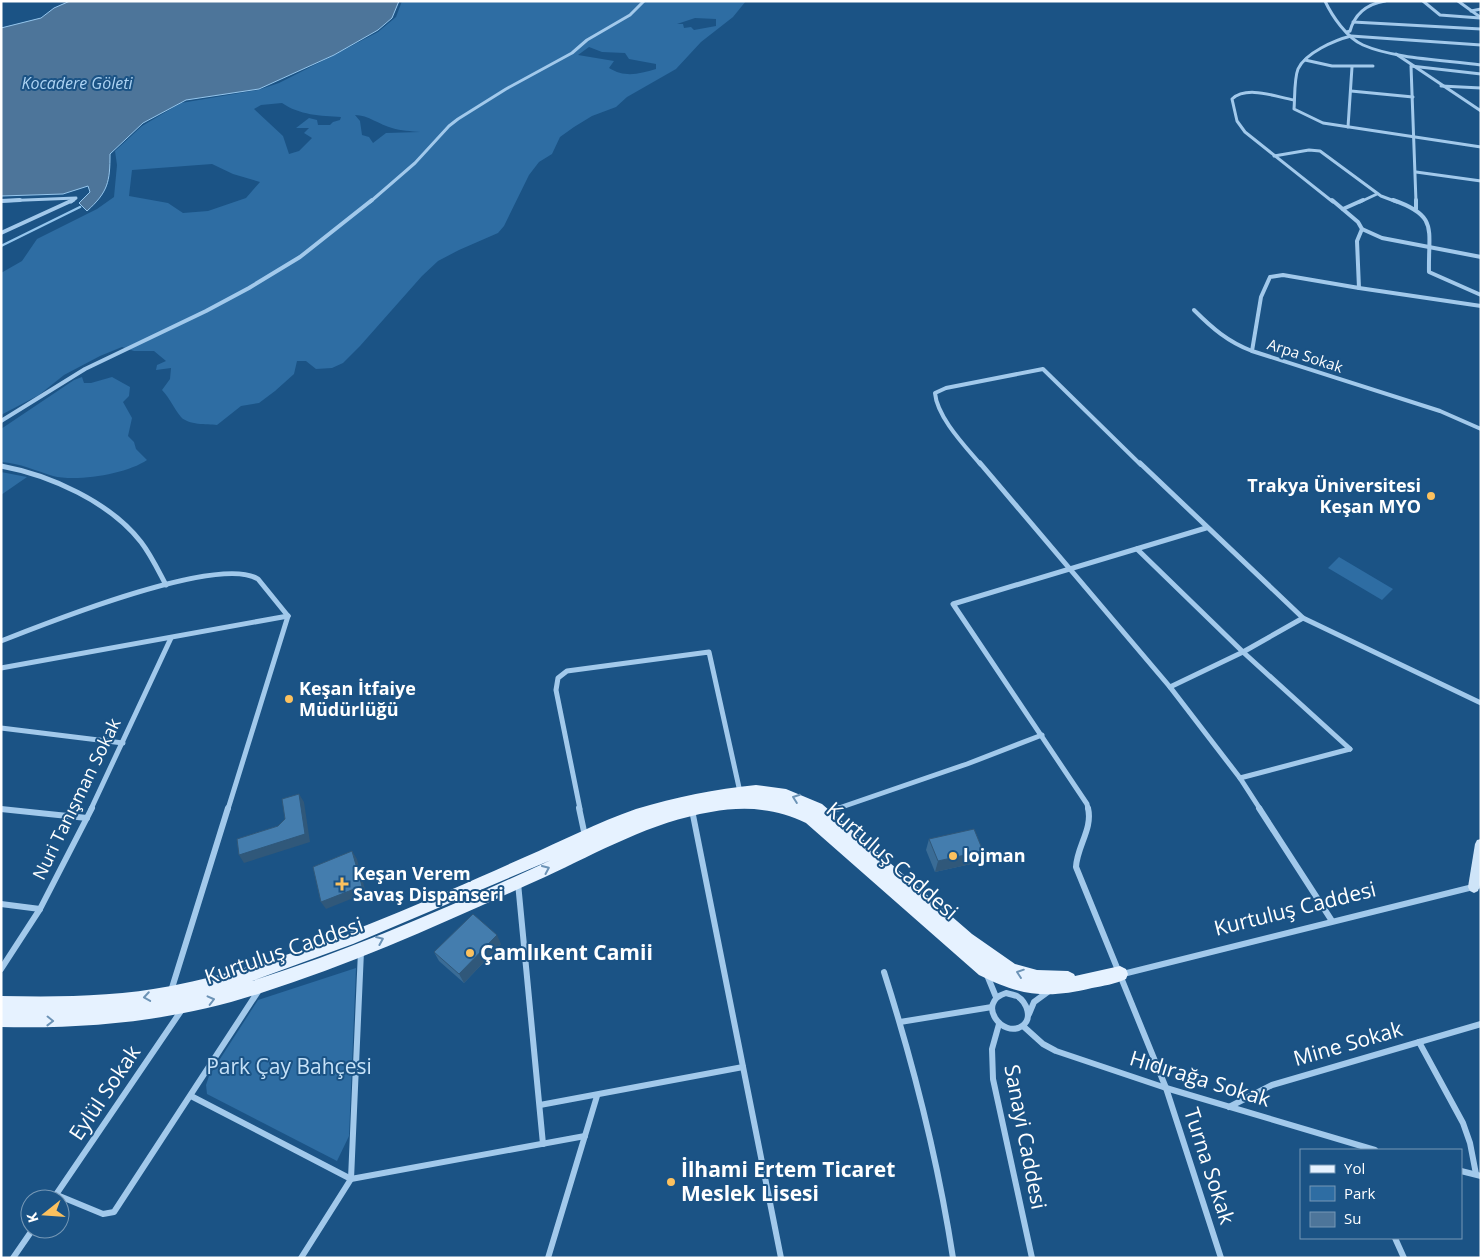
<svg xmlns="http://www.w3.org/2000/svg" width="1482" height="1259" font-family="'Open Sans',sans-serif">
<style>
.green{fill:#2e6da3;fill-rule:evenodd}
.water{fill:#4d759a;stroke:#95c6ed}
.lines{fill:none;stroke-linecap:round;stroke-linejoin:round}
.stream{stroke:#95c6ed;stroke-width:2.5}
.minor-far3{stroke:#a2c9eb;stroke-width:3}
.minor-far2{stroke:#a2c9eb;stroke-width:4}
.minor-far1{stroke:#a2c9eb;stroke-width:5}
.minor{stroke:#a2c9eb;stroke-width:6}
.secondary{fill:#cee4f8;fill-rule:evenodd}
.primary{fill:#e6f2ff;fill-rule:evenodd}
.wall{fill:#3a6c96}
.shaded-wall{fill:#30587a}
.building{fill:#447dae;stroke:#30587a}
.oneway{stroke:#6c93b6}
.poi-dot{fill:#fcc15e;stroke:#1b5385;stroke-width:2}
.labels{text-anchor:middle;stroke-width:4;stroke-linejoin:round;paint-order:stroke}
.far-street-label{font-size:15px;fill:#fff;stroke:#1b5385}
.far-water-label{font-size:16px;font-style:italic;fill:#add3f3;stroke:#1b5385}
.poi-label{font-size:18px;font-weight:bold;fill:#fff;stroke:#1b5385;text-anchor:start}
.street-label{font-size:18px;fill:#fff;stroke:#1b5385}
.near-street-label{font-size:21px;fill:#fff;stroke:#1b5385}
.near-poi-label{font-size:21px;font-weight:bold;fill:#fff;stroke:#1b5385;text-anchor:start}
.near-park-label{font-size:21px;fill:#c7e2f8;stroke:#1b5385}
</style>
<rect width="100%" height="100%" fill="#1b5385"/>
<!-- green -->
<g class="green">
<path d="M402 1H746L733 17 701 42 676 69 627 97 616 107 592 116 574 127 560 137 552 154 539 162 529 175 504 226 498 233 459 250 438 261 422 276 360 346 343 363 332 368 316 369 306 361H297L294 374 275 391 259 403 241 406 217 425C207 424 188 425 181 417 174 409 170 398 162 390L170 379 171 368 156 370 157 365 166 361 154 351H134L122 347 100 356 64 375 39 395 1 415V273L22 261 37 239 97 209 114 197 117 165 115 151 142 126 181 103 258 90 279 83 334 55 378 32 396 17ZM695 18 716 19V26L694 30 691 27 684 28 683 24H677ZM589 47 602 52 625 53 629 59 656 64V69C639 74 625 78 609 68L614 61 578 55ZM282 103C299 115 321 116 341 117L340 120 333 122 330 125H318L317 120 309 118 296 128H309L304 133 312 138 299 151 289 154 283 136 254 109 261 105ZM355 115C368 115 380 125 392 128 401 131 411 131 420 132L386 133 373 143 369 137 362 135 360 121ZM212 164 233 174 260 182 246 198 208 211 183 213 168 203 129 196 132 170Z"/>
<path d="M82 377 84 383H91L112 377 130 387 129 396 123 402 132 418 128 436 134 442 136 449 147 460C127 474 77 482 53 476 36 471 20 463 1 462V429L74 380Z"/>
<path d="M1 472 27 477 1 495Z"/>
<path d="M1339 557 1393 589 1382 600 1328 568Z"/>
<path d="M356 968 349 1136 337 1161 207 1094 206 1085 209 1076 258 1000Z"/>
</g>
<!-- water -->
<path class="water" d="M70 1H399L392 18 378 30 334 55 259 89 186 100 143 123 110 154C110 182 108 192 87 211L79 203 90 192 88 186 63 194 1 196V28L41 18 54 8Z"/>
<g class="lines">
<!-- stream -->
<path class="stream" d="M1 246 80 207"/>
<!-- minor-far3 -->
<g class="minor-far3">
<path d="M1325 1C1332 16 1347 38 1363 45 1395 59 1445 60 1481 65"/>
<path d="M1423 1 1440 15 1480 18"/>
<path d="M1458 1 1480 17"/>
<path d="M1471 11 1481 9"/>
<path d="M1353 22 1481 29"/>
<path d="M1347 32 1350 31C1355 13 1367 4 1385 1"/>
<path d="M1481 45 1351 36C1335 40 1305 53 1298 69 1294 79 1295 98 1294 109L1323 123 1481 147"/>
<path d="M1396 54 1481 111"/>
<path d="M1305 60 1332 66H1373"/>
<path d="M1441 86 1481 88"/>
<path d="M1351 91 1413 97"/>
<path d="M1294 100C1276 97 1247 85 1232 99L1237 121 1245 132 1333 202"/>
<path d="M1348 127 1352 67"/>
<path d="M1274 156 1309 150 1320 151 1381 196 1397 202"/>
<path d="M1416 172 1481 181"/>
<path d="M1 201 76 198 71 202"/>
<path d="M370 202 415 163 449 126 458 119 506 89 572 53 587 40 630 15 644 1"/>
<path d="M1360 202 1377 194"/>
<path d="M1416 202 1411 66 1481 74"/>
</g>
<!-- minor-far2 -->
<g class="minor-far2">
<path d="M1332 200 1358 222 1362 229 1382 238 1481 257"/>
<path d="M1393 200C1439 216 1428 229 1429 272L1481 295"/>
<path d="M1416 200V209"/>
<path d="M1 201 20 200"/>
<path d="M1343 209 1363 200"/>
<path d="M1362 229 1357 241 1359 288 1283 275 1270 277 1261 297 1252 351 1440 411 1481 429"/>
<path d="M1 233 73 200"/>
<path d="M1359 288 1481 306"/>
<path d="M1194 310C1212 328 1228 342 1252 351"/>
<path d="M1 421 85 369 206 311 249 288 300 257 372 200"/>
<path d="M981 465C965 446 937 417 935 393L946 388 1043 369 1141 465"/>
</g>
<!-- minor-far1 -->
<g class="minor-far1">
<path d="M980 463 1170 687 1240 778 1260 809"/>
<path d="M1140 463 1303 618 1481 703"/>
<path d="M1 466C50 475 110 502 141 542 151 555 158 570 166 585"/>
<path d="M1137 549 1243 652 1350 749"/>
<path d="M1 641C47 623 218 554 258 579L288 616"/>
<path d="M1 668 288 616"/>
<path d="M1170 687 1243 652 1303 618"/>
<path d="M1 728 123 743"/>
<path d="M1240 778 1350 749"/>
<path d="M91 809 171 638"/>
<path d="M228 809 288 616"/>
<path d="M580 809 556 690 558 678 567 671 709 652 740 792"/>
<path d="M836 809 967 764 1042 735"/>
<path d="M1088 809 1087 804 953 604 1206 528"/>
</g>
<!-- minor -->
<g class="minor">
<path d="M579 808 585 836"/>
<path d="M1088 808C1093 829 1077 846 1076 867L1166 1088 1221 1258"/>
<path d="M1259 808 1332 921"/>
<path d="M1 809 87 818"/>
<path d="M692 810 781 1258"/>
<path d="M824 813 840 808"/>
<path d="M518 883 543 1144"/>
<path d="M1 904 40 909"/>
<path d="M1 969 40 909 92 808"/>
<path d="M884 972C914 1066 938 1161 953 1258"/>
<path d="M1123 974 1481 885"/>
<path d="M987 975 996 997"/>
<path d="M171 991 228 808"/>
<path d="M1006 993C1010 994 1014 995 1017 996 1027 1002 1033 1019 1022 1026 1003 1039 975 1003 1006 993Z"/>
<path d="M1029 1014 1034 1002 1049 991"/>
<path d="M900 1022 992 1007"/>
<path d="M999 1024 992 1049 993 1079 1032 1258"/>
<path d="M1023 1026 1043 1044 1056 1051 1166 1088 1375 1150"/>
<path d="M1419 1042 1463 1123 1470 1143 1476 1174"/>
<path d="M191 1096 351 1179 585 1136"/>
<path d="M540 1105 743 1067"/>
<path d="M1229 1107 1272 1085 1481 1024"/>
<path d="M1461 1171 1481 1176"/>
<path d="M57 1195 103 1214 114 1212 259 990"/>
<path d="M53 1199 183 1008"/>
<path d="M1395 1238 1404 1258"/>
<path d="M13 1258 33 1229"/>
<path d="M301 1258 351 1179 361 951"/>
<path d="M548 1258 597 1096"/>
</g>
<!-- secondary -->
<path class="secondary" d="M1481 839V882L1478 891 1474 893 1470 891 1468 887 1475 844 1477 840Z"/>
<!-- primary -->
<path class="primary" d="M756 785 786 789 822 804 972 934 1015 964 1037 970 1068 971 1074 974 1075 976 1120 966 1126 969 1128 974 1126 979C1115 984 1103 986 1092 988 1047 999 1021 996 979 975L806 823C776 808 744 806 711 812 651 822 599 852 545 877 452 919 359 962 261 993 176 1021 90 1029 1 1027V996C58 997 115 997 171 986 292 962 412 907 525 857 562 841 598 822 636 809 676 797 715 789 756 785ZM551 860C454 905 354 949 252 981L353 944Z"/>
</g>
<!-- wall -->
<g class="wall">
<path d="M929 839 980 862 935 872 926 850Z"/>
<path d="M501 944 464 983 439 961 434 952Z"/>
</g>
<!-- shaded-wall -->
<g class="shaded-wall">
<path d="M299 794 304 802 310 842 244 863 239 855 305 834Z"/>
<path d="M352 851 357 859 366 893 326 909 321 902Z"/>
<path d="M983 851 980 862 935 872 938 861Z"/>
<path d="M497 935 501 944 464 983 459 974Z"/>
</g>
<!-- building -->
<g class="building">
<path d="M299 794 305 834 239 855 237 839 278 826 285 819 282 799Z"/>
<path d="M974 829 983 851 938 861 929 839Z"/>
<path d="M352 851 362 886 321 902 313 867Z"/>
<path d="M473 914 497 935 459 974 434 952Z"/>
</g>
<!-- one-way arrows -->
<defs><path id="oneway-chevron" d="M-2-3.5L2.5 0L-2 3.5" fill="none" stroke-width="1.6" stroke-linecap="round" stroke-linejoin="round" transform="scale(1.25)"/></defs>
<g class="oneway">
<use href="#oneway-chevron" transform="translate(796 798) rotate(-160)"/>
<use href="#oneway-chevron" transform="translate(546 869) rotate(-24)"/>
<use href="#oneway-chevron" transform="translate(380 940) rotate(-23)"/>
<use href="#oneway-chevron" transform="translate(1020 973) rotate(-161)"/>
<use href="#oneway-chevron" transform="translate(147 997) rotate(171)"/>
<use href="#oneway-chevron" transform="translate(211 1000) rotate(-14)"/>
<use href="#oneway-chevron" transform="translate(50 1021) rotate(1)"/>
</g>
<!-- markers -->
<g class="poi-dot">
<circle cx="1431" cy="496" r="5"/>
<circle cx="289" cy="699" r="5"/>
<circle cx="953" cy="856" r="5"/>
<path d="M339.5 876.5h5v5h5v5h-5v5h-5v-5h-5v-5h5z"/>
<circle cx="470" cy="953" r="5"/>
<circle cx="671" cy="1182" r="5"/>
</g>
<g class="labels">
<!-- far-street labels -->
<g class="far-street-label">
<text transform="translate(1305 356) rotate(18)" y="5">Arpa Sokak</text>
</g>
<!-- far-water labels -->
<g class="far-water-label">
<text x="77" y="89">Kocadere Göleti</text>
</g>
<!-- poi labels -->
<g class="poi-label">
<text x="1421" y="492" text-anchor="end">Trakya Üniversitesi<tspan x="1421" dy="21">Keşan MYO</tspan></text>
<text x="299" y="695">Keşan İtfaiye<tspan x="299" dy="21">Müdürlüğü</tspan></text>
<text x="963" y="862">lojman</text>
<text x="353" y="880">Keşan Verem<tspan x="353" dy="21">Savaş Dispanseri</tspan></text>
</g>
<!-- street labels -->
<g class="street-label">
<text transform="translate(77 799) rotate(-64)" y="6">Nuri Tanışman Sokak</text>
</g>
<!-- near-street labels -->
<g class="near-street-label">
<text transform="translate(892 861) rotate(41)" y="7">Kurtuluş Caddesi</text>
<text transform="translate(1295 909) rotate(-14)" y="7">Kurtuluş Caddesi</text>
<text transform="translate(284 951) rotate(-19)" y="7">Kurtuluş Caddesi</text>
<text transform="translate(1348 1044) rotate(-16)" y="7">Mine Sokak</text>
<text transform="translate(1200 1079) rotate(17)" y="7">Hıdırağa Sokak</text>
<text transform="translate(105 1093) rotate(-56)" y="7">Eylül Sokak</text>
<text transform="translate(1025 1137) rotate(79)" y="7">Sanayi Caddesi</text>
<text transform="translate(1209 1166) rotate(72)" y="7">Turna Sokak</text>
</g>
<!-- near-poi labels -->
<g class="near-poi-label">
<text x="480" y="960">Çamlıkent Camii</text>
<text x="681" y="1177">İlhami Ertem Ticaret<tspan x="681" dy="24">Meslek Lisesi</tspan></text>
</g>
<!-- near-park labels -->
<g class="near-park-label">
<text x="289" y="1074">Park Çay Bahçesi</text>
</g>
</g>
<!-- border -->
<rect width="1482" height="1259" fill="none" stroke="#ffffff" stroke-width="5"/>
<!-- legend -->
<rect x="1300" y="1149" width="162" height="90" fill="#1b5385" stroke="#7698b6"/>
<rect x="1310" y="1165" width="25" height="8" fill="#e6f2ff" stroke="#7698b6"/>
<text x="1344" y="1174" font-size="15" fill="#ffffff">Yol</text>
<rect x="1310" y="1186" width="25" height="15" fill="#2e6da3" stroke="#7698b6"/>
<text x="1344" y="1199" font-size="15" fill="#ffffff">Park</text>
<rect x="1310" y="1212" width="25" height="15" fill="#4d759a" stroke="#7698b6"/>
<text x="1344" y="1224" font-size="15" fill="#ffffff">Su</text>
<!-- north arrow -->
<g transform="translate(45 1214) rotate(253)"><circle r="24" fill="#1b5385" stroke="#7698b6"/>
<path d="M0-4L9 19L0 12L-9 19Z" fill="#fcc15e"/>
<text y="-8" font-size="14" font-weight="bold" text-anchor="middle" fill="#ffffff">K</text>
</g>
</svg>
